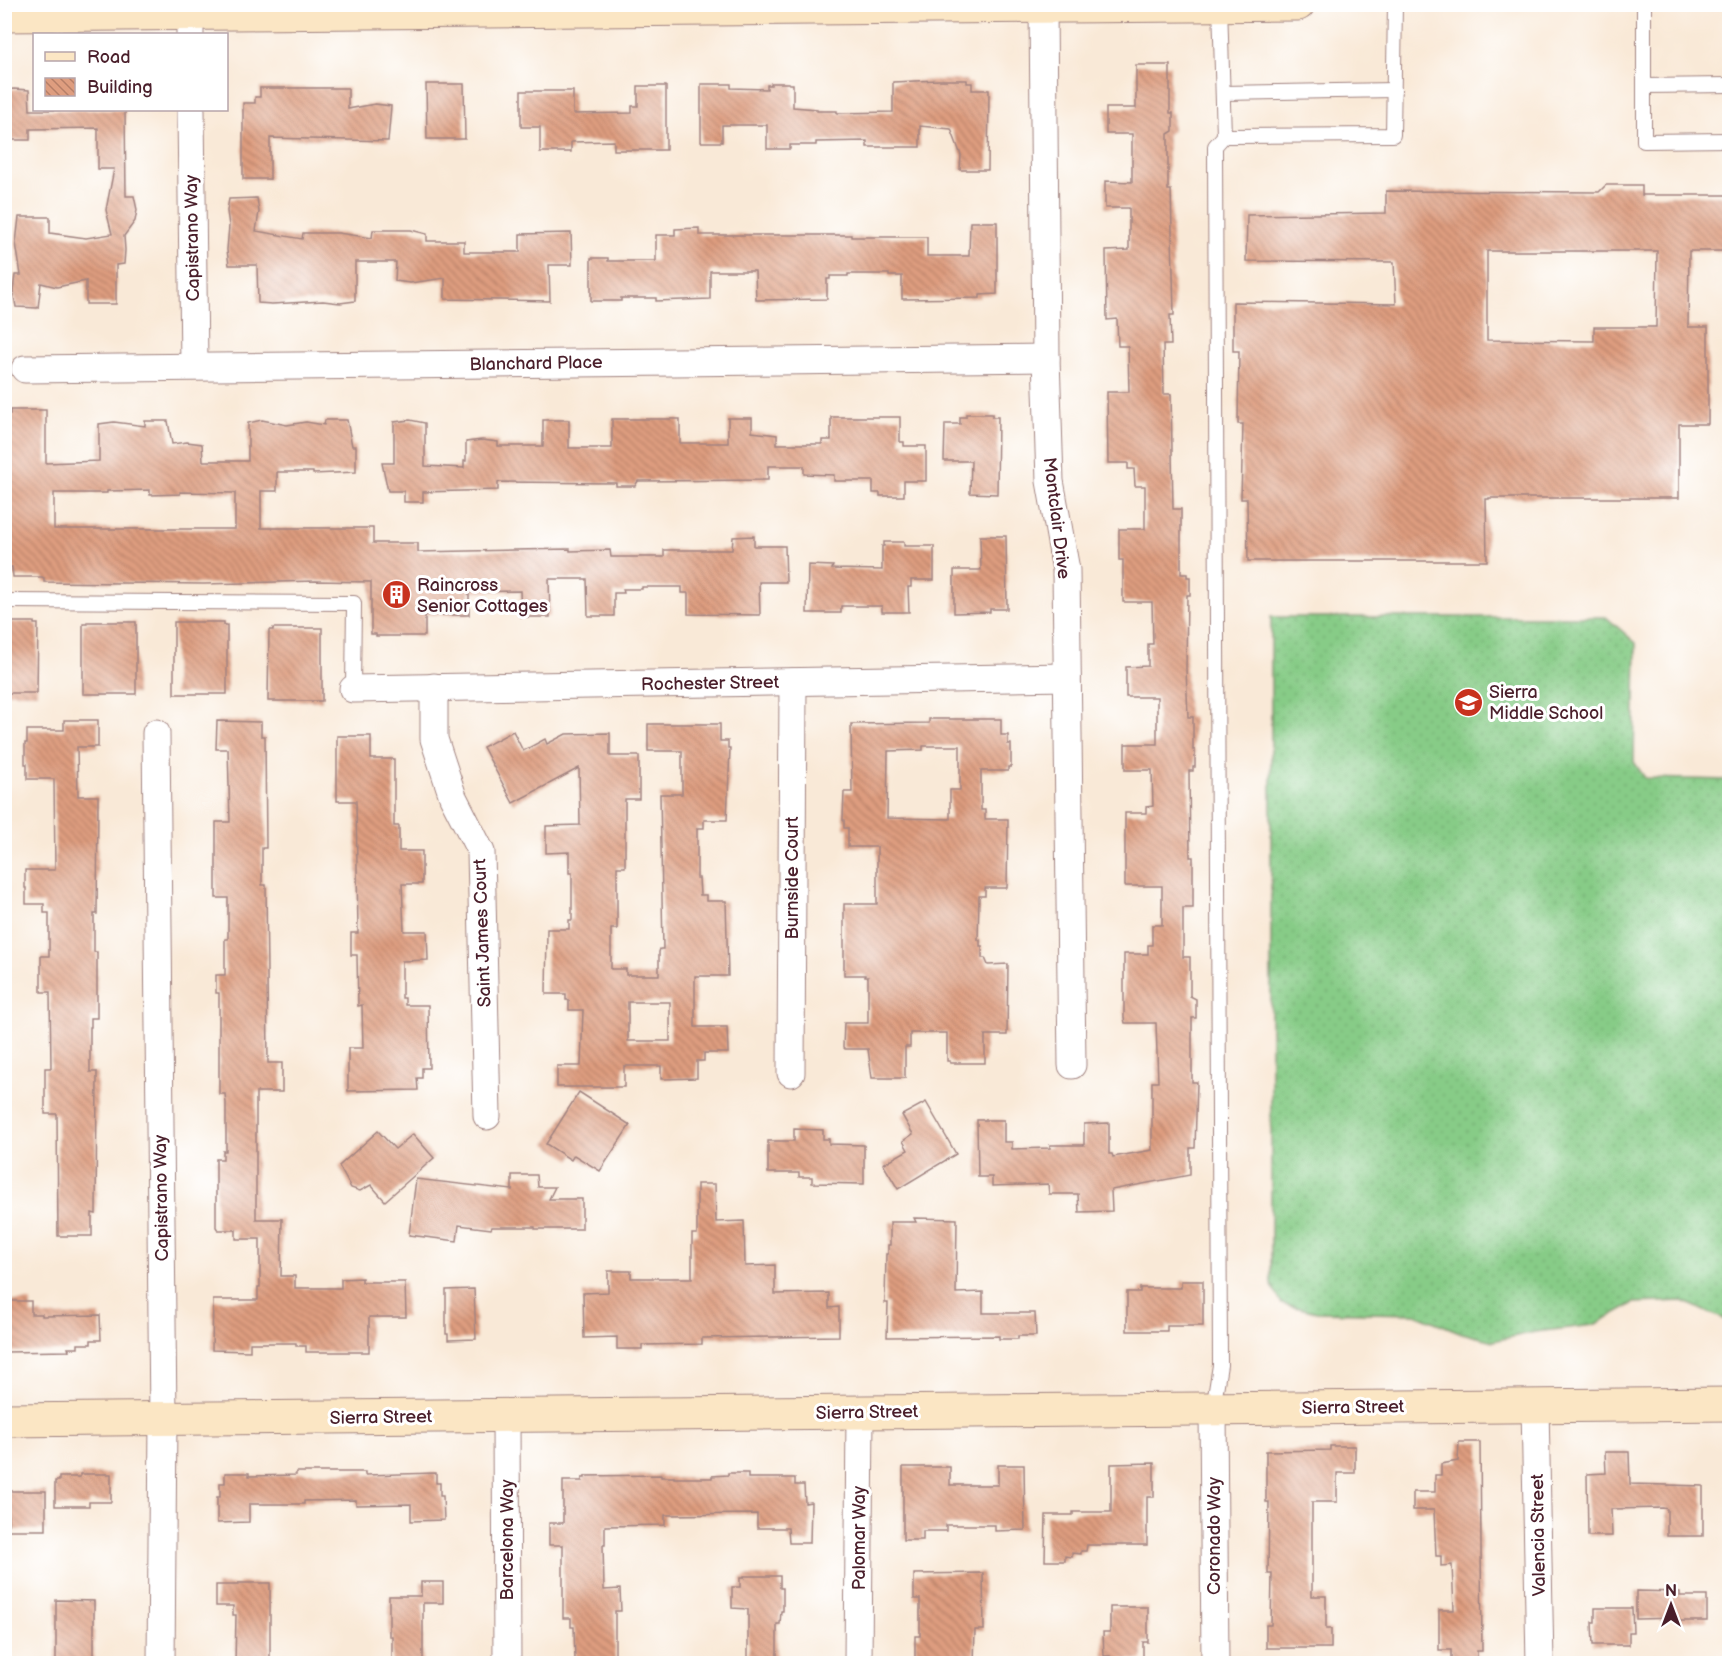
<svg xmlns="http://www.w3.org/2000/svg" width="1734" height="1668" font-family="'Balsamiq Sans',sans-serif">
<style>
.grass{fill:url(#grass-dots);stroke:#687659;stroke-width:1.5}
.building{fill:url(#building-back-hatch);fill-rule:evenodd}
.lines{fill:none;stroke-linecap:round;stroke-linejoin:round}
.lane-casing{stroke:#a28481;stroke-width:16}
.street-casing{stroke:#a28481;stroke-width:29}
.secondary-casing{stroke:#a28481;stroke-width:35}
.lane{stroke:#fff;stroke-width:14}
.street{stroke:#fff;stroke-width:27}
.secondary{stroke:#fbe6c4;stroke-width:33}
.labels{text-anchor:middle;stroke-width:6;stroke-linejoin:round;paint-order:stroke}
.street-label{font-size:18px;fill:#4a1f2b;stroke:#fff}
.poi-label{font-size:18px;fill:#4a1f2b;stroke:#fff;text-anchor:start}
</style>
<defs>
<pattern id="grass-dots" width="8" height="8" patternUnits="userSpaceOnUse" patternTransform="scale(1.5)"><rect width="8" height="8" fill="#87cc87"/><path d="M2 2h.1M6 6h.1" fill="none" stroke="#76af75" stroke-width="1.8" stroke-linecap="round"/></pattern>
<pattern id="building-back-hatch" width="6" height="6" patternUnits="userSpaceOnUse" patternTransform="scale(1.5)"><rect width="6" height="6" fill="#de9d7f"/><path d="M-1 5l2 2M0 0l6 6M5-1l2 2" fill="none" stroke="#b67f68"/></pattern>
</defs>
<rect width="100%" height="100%" fill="#fff"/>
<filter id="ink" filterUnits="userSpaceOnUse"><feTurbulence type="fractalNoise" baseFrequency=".0167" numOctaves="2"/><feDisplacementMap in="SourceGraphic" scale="12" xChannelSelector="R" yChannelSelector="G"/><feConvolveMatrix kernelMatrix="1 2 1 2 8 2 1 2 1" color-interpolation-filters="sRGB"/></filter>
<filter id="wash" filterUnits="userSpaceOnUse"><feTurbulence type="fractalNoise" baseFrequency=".008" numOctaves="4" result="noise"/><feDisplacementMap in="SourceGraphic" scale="24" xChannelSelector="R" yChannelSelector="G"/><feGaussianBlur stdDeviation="1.35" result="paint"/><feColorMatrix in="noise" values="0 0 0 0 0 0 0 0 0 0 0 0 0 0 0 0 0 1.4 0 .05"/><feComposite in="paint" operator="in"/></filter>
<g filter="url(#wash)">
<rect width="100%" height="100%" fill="#f9e9d7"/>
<!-- grass -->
<path class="grass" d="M1271 617H1606L1636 643 1634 762 1645 778 1729 780V1321L1682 1301 1634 1303 1594 1325 1535 1332 1493 1341 1462 1333 1415 1314 1317 1312 1282 1304 1271 1284Z"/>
<g id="blocks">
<!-- building -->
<g class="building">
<path d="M1136 65H1170V113H1173V131L1168 134V190H1171L1174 315H1170L1171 345H1163L1164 394H1171L1173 509H1181V574H1187V577H1190V595H1187L1186 669 1188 717H1193V750H1195V767H1193V771H1189L1190 857H1193V908H1183V957H1190V996L1196 999V1018H1192V1082H1197L1195 1148H1190V1175L1111 1190 1112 1211 1079 1212 1078 1194H1049L1048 1184 992 1186V1177H978L977 1120H1004V1142H1012V1149L1050 1148V1145H1084V1124L1109 1123V1154H1112L1113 1157 1152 1150V1082H1158L1156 1023H1125L1124 1018V954H1148V945H1152V925H1162V886H1125V813H1146V807L1153 806 1152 770H1125V744H1157V697H1126V667L1148 666V644H1153L1152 602H1123V560H1119V529H1145V486H1135L1134 469H1128V463H1108L1107 392H1129L1128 346H1118L1117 319 1107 320 1106 251 1129 250V208H1105V181L1132 182V134H1106V108H1136Z"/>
<path d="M939 80H967V83H972V90H989L988 170H960L961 155 951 129 920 126V147H867V141L816 142V145H790V149H767V125H722V142H701V84H731V88L767 89V85H771V83H789V84H793V107L817 109V111H837V113L893 112V82Z"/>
<path d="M426 84H464L465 139H427Z"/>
<path d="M638 86H666V150H614V141L571 142V152H540V127H521V91H573V114L632 113V106H638Z"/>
<path d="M260 88H348V109L375 104 391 106 388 141 270 138V179H243V103H255V97H260Z"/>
<path d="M14 89 29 90 30 110H125L126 196H134L137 210 135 221 124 236 125 250 124 264 116 265V304H86V281L57 287 41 283 38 308 16 307 13 291 15 275H21L16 243 19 217H50V233L86 238 112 234 106 210 114 169H98V128L30 129V140H4V90Z"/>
<path d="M1606 185H1642V195H1730V251H1689L1688 327H1708V424H1679V498H1489V499H1486L1487 561H1248L1247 499H1241L1243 424H1238L1239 351H1233V302L1396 304 1394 262 1246 261 1247 215 1386 213V191L1599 192ZM1487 251H1657L1656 327H1594V341L1487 340Z"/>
<path d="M257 198 259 212 256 231 302 239 303 233H338L372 238 373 230H411L427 234V241H464V252H520V234L571 233 572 265H549L550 301 445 299V278L410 283 395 281 396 262H355V301L340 303 323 301 272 304 258 303 257 265H229L227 250 229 226 227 211 229 199Z"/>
<path d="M970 222H997V294L980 295V298L902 299V276H889V274H848V276H830V279H827V299L756 300 755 271H710V299L656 301V298H621V301H591V258H608V261H656V235H675V229L699 228V235H851V237H927V256H969Z"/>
<path d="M10 410H46V463L99 461V424L114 422 145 426V421H168L172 444 187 442 202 444 203 461H248V423L262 420 287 425 306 422 324 425 325 420H347L352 446H356V472L313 474V472H277V491H261V528H373V543H418V552L570 549V551L610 550 611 557H664V550H732L733 537 754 536V546H785L786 582H759L760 615 688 614V593H682V587H642V589H623L624 593H614V616H588L587 579H549L550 617H521L520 591 469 592V615H425V636H376V634H371V582L316 581 204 584 44 582V578L42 577H13L12 567H4V477H9V437H6V414H10ZM150 490V495L180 494V492L235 493V529H54V493H107V491Z"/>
<path d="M966 414H992V417H998L997 494 970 493 971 461H944L945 424H960V417H966Z"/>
<path d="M831 417H900V442H904V446H926V481H904V496H880V493H873V481H834V475L804 474V466H768V480L638 481 635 486H616V483L498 482V490L423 492V502H404V491H388L382 463H394V422L410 420 425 423V466L464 468V461H466V442L482 440 498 442V446H543V420H569V448H612V419H680V443H728V418H752V432L777 435V444H822V440H831Z"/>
<path d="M980 536H1006L1007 609H990V612L954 613V570H981Z"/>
<path d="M884 542H904V546H934V580H911V587H908L909 612H882V606H841V613H807L808 565 833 566 832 569 882 570V546H884Z"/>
<path d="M4 622H34V624H38L37 693H4Z"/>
<path d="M87 622H136V694H83V624H87Z"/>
<path d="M174 622H224V625H227V694H174Z"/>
<path d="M273 628H322V701H268L269 630H273Z"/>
<path d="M929 719H1001V735H1008V744H1011V767H1008V771H981V810H985V819H1008L1007 888H985V896H979L978 940H980V946H982V958H985L988 965 1008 964 1007 1035H985V1063H950V1061H947V1033H910V1047H905V1078H872L868 1049H845L843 1047 844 1023H868V977H865V975H844V904H877V847H848V828H844V820H843L844 792H852L851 724 929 723ZM923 746H960V790H950V819L887 818 888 751 923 750Z"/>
<path d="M64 720H98V747H77L78 796H98L97 914H94V952H97V1018H91V1027H90V1072H97L96 1214 92 1213V1236H58L57 1114H45V1068H51L50 992H41V956H49V913H44V904H26V888H25V870H55L54 779H27V764H25V743H27V730H64Z"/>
<path d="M217 721 261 722V736H265L266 848H262V885H266L268 1063H282V1092H256V1219H282L281 1276H295V1288H341V1279L362 1278V1282H405L406 1317H369V1352H306V1346H296V1343H250V1351L212 1350 213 1300H258V1287H260V1239H236V1230H218L216 1227V1159H223V1151H226V1103L225 1094H219V993H216V975H225V939H228V898H216V822H230L228 749H216Z"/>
<path d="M648 724H720V741H728V748H730L727 820H704V828H697V878H699L700 895H706V901H726L728 976H695V1027H727L728 1053H704V1061H697V1078L661 1079V1066H624V1087H557V1066H581L583 1010H569V1000H566V994H546L547 929H569V920H572V873H569V852L546 853V826L580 825 579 768 513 803 483 747 513 731 523 751 545 739 547 744 566 734 610 733V756H639V799H625V867H617V929H611V969H626V975H659V952L660 949H663L660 794H682V751H648ZM628 1002H670V1041H628Z"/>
<path d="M337 736H371V759H394V826H399V851H422V884H402L404 931H427L428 960 402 961V998H405V1005H428L429 1068H422V1078H417L418 1090 348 1091V1048H363L362 1005 358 1006 357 955H351V933H358L356 801H337Z"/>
<path d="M579 1092 630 1125 600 1171 574 1155 571 1160 546 1144Z"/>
<path d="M926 1102 956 1154 898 1189 883 1164 908 1150 903 1141 913 1134 902 1115Z"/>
<path d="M794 1129 823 1130V1139H829V1144L864 1145V1184L812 1183V1177H799V1173H768V1141H794Z"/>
<path d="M378 1131 395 1149 413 1134 434 1158 385 1201 371 1185 360 1191 351 1188 339 1166Z"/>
<path d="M512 1175H537L538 1187H555L549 1199H582V1229H535V1227H492L491 1229 459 1225 457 1241 409 1235 416 1179 512 1190Z"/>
<path d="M697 1184H715L716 1222 744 1221 745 1266 775 1265V1294L829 1293V1308L839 1307V1336L702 1338V1344L642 1345V1349H617V1337L584 1338 583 1293 608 1292V1271H631V1278H692V1234H697Z"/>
<path d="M914 1218 957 1219 956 1293 983 1292V1313H1035L1036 1336H1018V1339H999V1336L887 1337 888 1303H885L886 1254H888V1245H890V1222H916Z"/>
<path d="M1181 1281H1203V1326H1167V1331H1127V1292H1140V1288H1181Z"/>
<path d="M474 1289 476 1339 448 1340V1334H446V1290Z"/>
<path d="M4 1301H31V1314H42V1316L100 1315 101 1340H91V1344H78V1348H68L69 1351 5 1352Z"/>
<path d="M1459 1442H1480L1482 1651H1477V1664H1451V1650H1439V1610H1454L1452 1565 1441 1566V1556H1436L1434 1510H1413V1492H1435V1475H1441V1464L1458 1461Z"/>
<path d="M1330 1446H1355V1473H1337V1502H1312V1596H1326V1629H1331V1648H1266V1625H1271L1272 1574H1268L1269 1502H1266V1451L1330 1450Z"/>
<path d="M1605 1452H1629L1630 1484 1703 1486V1536H1667V1509L1663 1508 1611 1509 1612 1536H1588L1587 1474 1606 1473Z"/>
<path d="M1154 1463V1497H1147V1545H1087L1086 1551H1081V1554L1072 1553V1557L1065 1556V1561H1045L1046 1515H1073V1512H1111V1464Z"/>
<path d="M998 1465H1024L1025 1530 995 1531V1525H946V1531H923V1540H903V1467H950V1485H998Z"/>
<path d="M296 1472H365V1475L436 1473V1483H440V1496H443L444 1520 411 1521V1504L356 1505V1500L304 1501V1504H249V1522L217 1523V1497H220V1483H225V1473H249V1476L296 1475Z"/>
<path d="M728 1473H748V1478H795V1485H804L805 1503 811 1502 810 1543H789L788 1528H757V1514L665 1515V1525L605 1526V1545H603L604 1590 620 1589 621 1611H615V1664H581V1660H575L574 1627H571V1618H563V1545H549V1523H563V1481H582V1478H585V1476L661 1475V1477H674V1478H712V1476L728 1475Z"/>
<path d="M80 1474H111V1502H89V1506H55V1481H59V1477H80Z"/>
<rect x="8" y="1491" width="38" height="39"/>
<path d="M983 1573 984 1630H975L974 1664H915V1636H920V1599H914V1574Z"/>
<path d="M744 1576H780V1588H783V1611H781L780 1624H777V1664H748V1609L732 1608V1587H740V1578H744Z"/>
<path d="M421 1582H443V1603H423V1664H392V1636H389V1596H421Z"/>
<path d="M238 1583H270V1664H235L236 1615H233V1606H216V1585H238Z"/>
<path d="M1636 1591 1680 1592V1596H1707V1621H1679V1618L1636 1619Z"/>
<path d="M56 1600 94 1601V1664H56Z"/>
<path d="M1110 1607H1148V1642H1143V1660H1110V1656H1104L1103 1632H1110Z"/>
<path d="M1595 1608H1632L1633 1632H1629V1645H1593L1592 1622H1595Z"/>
</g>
</g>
</g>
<g filter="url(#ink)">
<use href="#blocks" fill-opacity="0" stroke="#a28481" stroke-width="1.5"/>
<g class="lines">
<defs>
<g id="lane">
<path d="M1644 4V141L1730 140"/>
<path d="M1220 5 1224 136 1393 135 1395 4"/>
<path d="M1644 86 1730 85"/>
<path d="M1223 93 1394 90"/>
<path d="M4 601 354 603 353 689"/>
<path d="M1213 1409 1220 1365 1215 146 1224 136"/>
</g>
<g id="street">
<path d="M1043 7 1046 358 1050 481 1066 570 1072 1065"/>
<path d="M190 13V34"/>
<path d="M191 110 194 366"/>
<path d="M25 369 1046 358"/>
<path d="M434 687V739L453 797 481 852 487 1116"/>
<path d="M353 689 1067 677"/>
<path d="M156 733 163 1419 161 1664"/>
<path d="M791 1073 793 682"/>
<path d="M1535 1406 1540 1664"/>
<path d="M1213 1409 1215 1664"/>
<path d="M506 1416 507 1664"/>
<path d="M858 1664 860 1412"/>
</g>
<g id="secondary">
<path d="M4 15 1298 4"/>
<path d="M4 1420 1730 1404"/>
</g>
</defs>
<!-- lane casing -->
<use href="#lane" class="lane-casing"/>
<!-- street casing -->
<use href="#street" class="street-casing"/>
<!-- secondary casing -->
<use href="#secondary" class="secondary-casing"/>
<!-- lane -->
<use href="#lane" class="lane"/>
<!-- street -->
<use href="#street" class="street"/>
<!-- secondary -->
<use href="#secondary" class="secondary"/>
</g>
</g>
<!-- icons -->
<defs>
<symbol id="building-disc" viewBox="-11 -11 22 22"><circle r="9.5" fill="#c8321e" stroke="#fff"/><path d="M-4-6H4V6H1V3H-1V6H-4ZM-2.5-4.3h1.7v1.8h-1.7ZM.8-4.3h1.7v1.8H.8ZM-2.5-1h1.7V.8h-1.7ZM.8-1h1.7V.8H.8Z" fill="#fff"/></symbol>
<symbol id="school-disc" viewBox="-11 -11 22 22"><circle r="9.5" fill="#c8321e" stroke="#fff"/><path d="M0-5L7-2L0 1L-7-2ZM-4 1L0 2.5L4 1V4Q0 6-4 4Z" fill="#fff"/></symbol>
</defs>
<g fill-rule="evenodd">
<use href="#building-disc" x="380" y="578" width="33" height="33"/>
<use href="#school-disc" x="1452" y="686" width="33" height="33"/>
</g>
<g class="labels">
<!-- street labels -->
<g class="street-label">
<text transform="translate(192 238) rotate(-91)" y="6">Capistrano Way</text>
<text transform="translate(536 363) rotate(-1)" y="6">Blanchard Place</text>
<text transform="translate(1057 518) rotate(83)" y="6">Montclair Drive</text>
<text transform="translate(710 683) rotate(-1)" y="6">Rochester Street</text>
<text transform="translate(792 878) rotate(-90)" y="6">Burnside Court</text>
<text transform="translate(482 933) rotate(-92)" y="6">Saint James Court</text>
<text transform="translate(161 1198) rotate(-91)" y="6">Capistrano Way</text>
<text transform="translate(1353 1407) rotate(-1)" y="6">Sierra Street</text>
<text transform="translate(867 1412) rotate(-1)" y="6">Sierra Street</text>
<text transform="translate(381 1417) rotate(-1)" y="6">Sierra Street</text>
<text transform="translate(1538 1535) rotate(-91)" y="6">Valencia Street</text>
<text transform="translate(1214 1536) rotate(-90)" y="6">Coronado Way</text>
<text transform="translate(859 1538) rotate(-90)" y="6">Palomar Way</text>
<text transform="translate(507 1540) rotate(-90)" y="6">Barcelona Way</text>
</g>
<!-- poi labels -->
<g class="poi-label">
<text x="417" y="591">Raincross<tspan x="417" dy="21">Senior Cottages</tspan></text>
<text x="1489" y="698">Sierra<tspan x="1489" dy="21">Middle School</tspan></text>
</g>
</g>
<!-- margin -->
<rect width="1734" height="1668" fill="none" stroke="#fff" stroke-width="24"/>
<!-- legend -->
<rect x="33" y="33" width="195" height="78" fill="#ffffff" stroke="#b7a5aa" stroke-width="1.5"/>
<rect x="45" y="52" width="30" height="9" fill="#fbe6c4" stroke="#b7a5aa" stroke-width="1.5"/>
<text x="87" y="63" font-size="18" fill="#4a1f2b">Road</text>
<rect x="45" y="78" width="30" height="18" fill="url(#building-back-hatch)" stroke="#b7a5aa" stroke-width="1.5"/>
<text x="87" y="93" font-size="18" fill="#4a1f2b">Building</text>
<!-- north arrow -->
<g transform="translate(1671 1605)" stroke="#ffffff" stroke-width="4.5" paint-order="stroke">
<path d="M0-4.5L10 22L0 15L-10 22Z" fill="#4a1f2b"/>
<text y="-9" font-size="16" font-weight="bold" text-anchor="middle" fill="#4a1f2b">N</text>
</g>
</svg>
